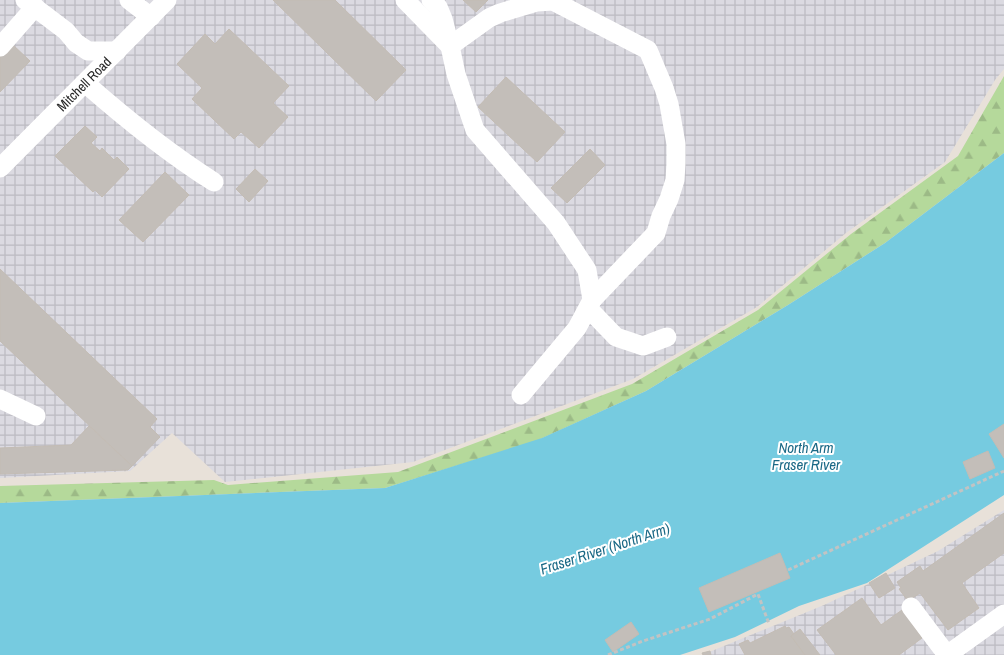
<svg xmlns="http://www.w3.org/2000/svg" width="1004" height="655" font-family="'Archivo Narrow',sans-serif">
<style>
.industrial{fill:url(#industrial-grid)}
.forest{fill:url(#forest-firs)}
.water{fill:#76cbe0}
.building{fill:#c3beb9;stroke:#c3bcb4}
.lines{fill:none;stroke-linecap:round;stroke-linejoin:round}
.path{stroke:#c3c3c3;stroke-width:3;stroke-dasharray:4 2.5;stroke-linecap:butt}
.minor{stroke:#fff;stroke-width:19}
.labels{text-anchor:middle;stroke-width:4;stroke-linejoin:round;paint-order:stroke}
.street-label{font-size:14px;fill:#272727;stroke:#fff}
.water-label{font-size:15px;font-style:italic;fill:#1b6986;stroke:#fff}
</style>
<defs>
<pattern id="industrial-grid" width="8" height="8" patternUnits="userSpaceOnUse" patternTransform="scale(1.25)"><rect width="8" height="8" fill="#dbdae1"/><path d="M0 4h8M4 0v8" fill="none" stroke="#bcbbc1"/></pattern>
<pattern id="forest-firs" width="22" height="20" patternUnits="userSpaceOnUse" patternTransform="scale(1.25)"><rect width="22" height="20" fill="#b5d99b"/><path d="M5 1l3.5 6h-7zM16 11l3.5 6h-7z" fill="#9cba86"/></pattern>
</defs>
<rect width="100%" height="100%" fill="#e8e1d9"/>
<!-- industrial -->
<g class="industrial">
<path d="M0 0H1004V69L995 80 945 162 846 233 757 307 633 379 413 462 225 482 172 433 130 471 0 478Z"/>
<path d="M1004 510V655H702L824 605 938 551Z"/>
</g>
<!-- forest -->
<path class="forest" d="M1004 76V153L885 243 788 305 646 391 536 441 385 488 0 503V486L214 480 228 485 398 472 632 384 758 310 851 234 958 156Z"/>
<!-- water -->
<path class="water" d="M1004 153V495L867 583 799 606 735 637 680 655H0V503L385 488 542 438 646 391 788 305 885 243Z"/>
<!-- building -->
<g class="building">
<path d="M273 0H335L406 70 376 101Z"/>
<path d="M463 0H488L476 12Z"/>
<path d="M229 29 289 86 273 103 288 117 259 148 241 132 234 139 192 99 202 88 177 64 205 34 215 44Z"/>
<path d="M12 44 30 61 0 92V57Z"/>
<path d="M506 77 565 132 537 162 478 107Z"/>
<path d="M85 126 97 137 91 143 100 151 102 148 114 160 117 157 129 169 102 197 95 190 93 192 55 156Z"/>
<path d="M590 149 605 165 567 203 551 188Z"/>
<path d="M255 169 268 181 249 202 236 189Z"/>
<path d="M165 172 189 195 143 242 119 220Z"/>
<path d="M0 269 157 419 150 427 160 437 132 466 0 341Z"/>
<path d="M1004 424V458L989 434Z"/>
<path d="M89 426 132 466 128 470 0 474V448L71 445Z"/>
<path d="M988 451 995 468 970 479 963 462Z"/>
<path d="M1004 513V553L962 583 979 608 948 630 920 593 908 601 899 589 901 588 897 582 920 566 923 571Z"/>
<path d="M780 553 790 578 709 612 699 588Z"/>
<path d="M886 573 895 588 879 598 869 583Z"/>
<path d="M862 598 881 625 902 610 922 638 899 655H836L817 630Z"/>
<path d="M631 622 639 634 613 652 605 640Z"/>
<path d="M785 626 786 628 789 627 794 634 791 636 805 655H745L739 644 748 640 750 643Z"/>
<path d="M800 629 820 655H805L791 636Z"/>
<path d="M710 651 711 655H703L702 653Z"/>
</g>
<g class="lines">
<!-- path -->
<g class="path">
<path d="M788 570 1004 471"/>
<path d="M608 655 643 641 710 619 758 594 769 624"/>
</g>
<!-- minor -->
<g class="minor">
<path d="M25 0 66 31 76 43 88 51H117"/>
<path d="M129 0 151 17"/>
<path d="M405 0 448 44"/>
<path d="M431 0 438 7 443 19 450 46 456 74 475 130 556 223 587 270 592 300 577 328 521 395"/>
<path d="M450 46 489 18 500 13 537 2 553 1 648 50 664 88 669 104 676 144V163L675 180 669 199 661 216 656 233 592 300"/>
<path d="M0 47 35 7"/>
<path d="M85 83C126 119 168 153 214 182"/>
<path d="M0 168 167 0"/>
<path d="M588 308 616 337 643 346 667 337"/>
<path d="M0 399 36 416"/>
<path d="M911 607 947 655"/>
<path d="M947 655 1004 614"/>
</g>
</g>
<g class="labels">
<!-- street labels -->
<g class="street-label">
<text transform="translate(84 84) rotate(-45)" y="5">Mitchell Road</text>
</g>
<!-- water labels -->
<g class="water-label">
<text x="806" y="453">North Arm<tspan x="806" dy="17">Fraser River</tspan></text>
<text transform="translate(605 549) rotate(-18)" y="5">Fraser River (North Arm)</text>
</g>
</g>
</svg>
